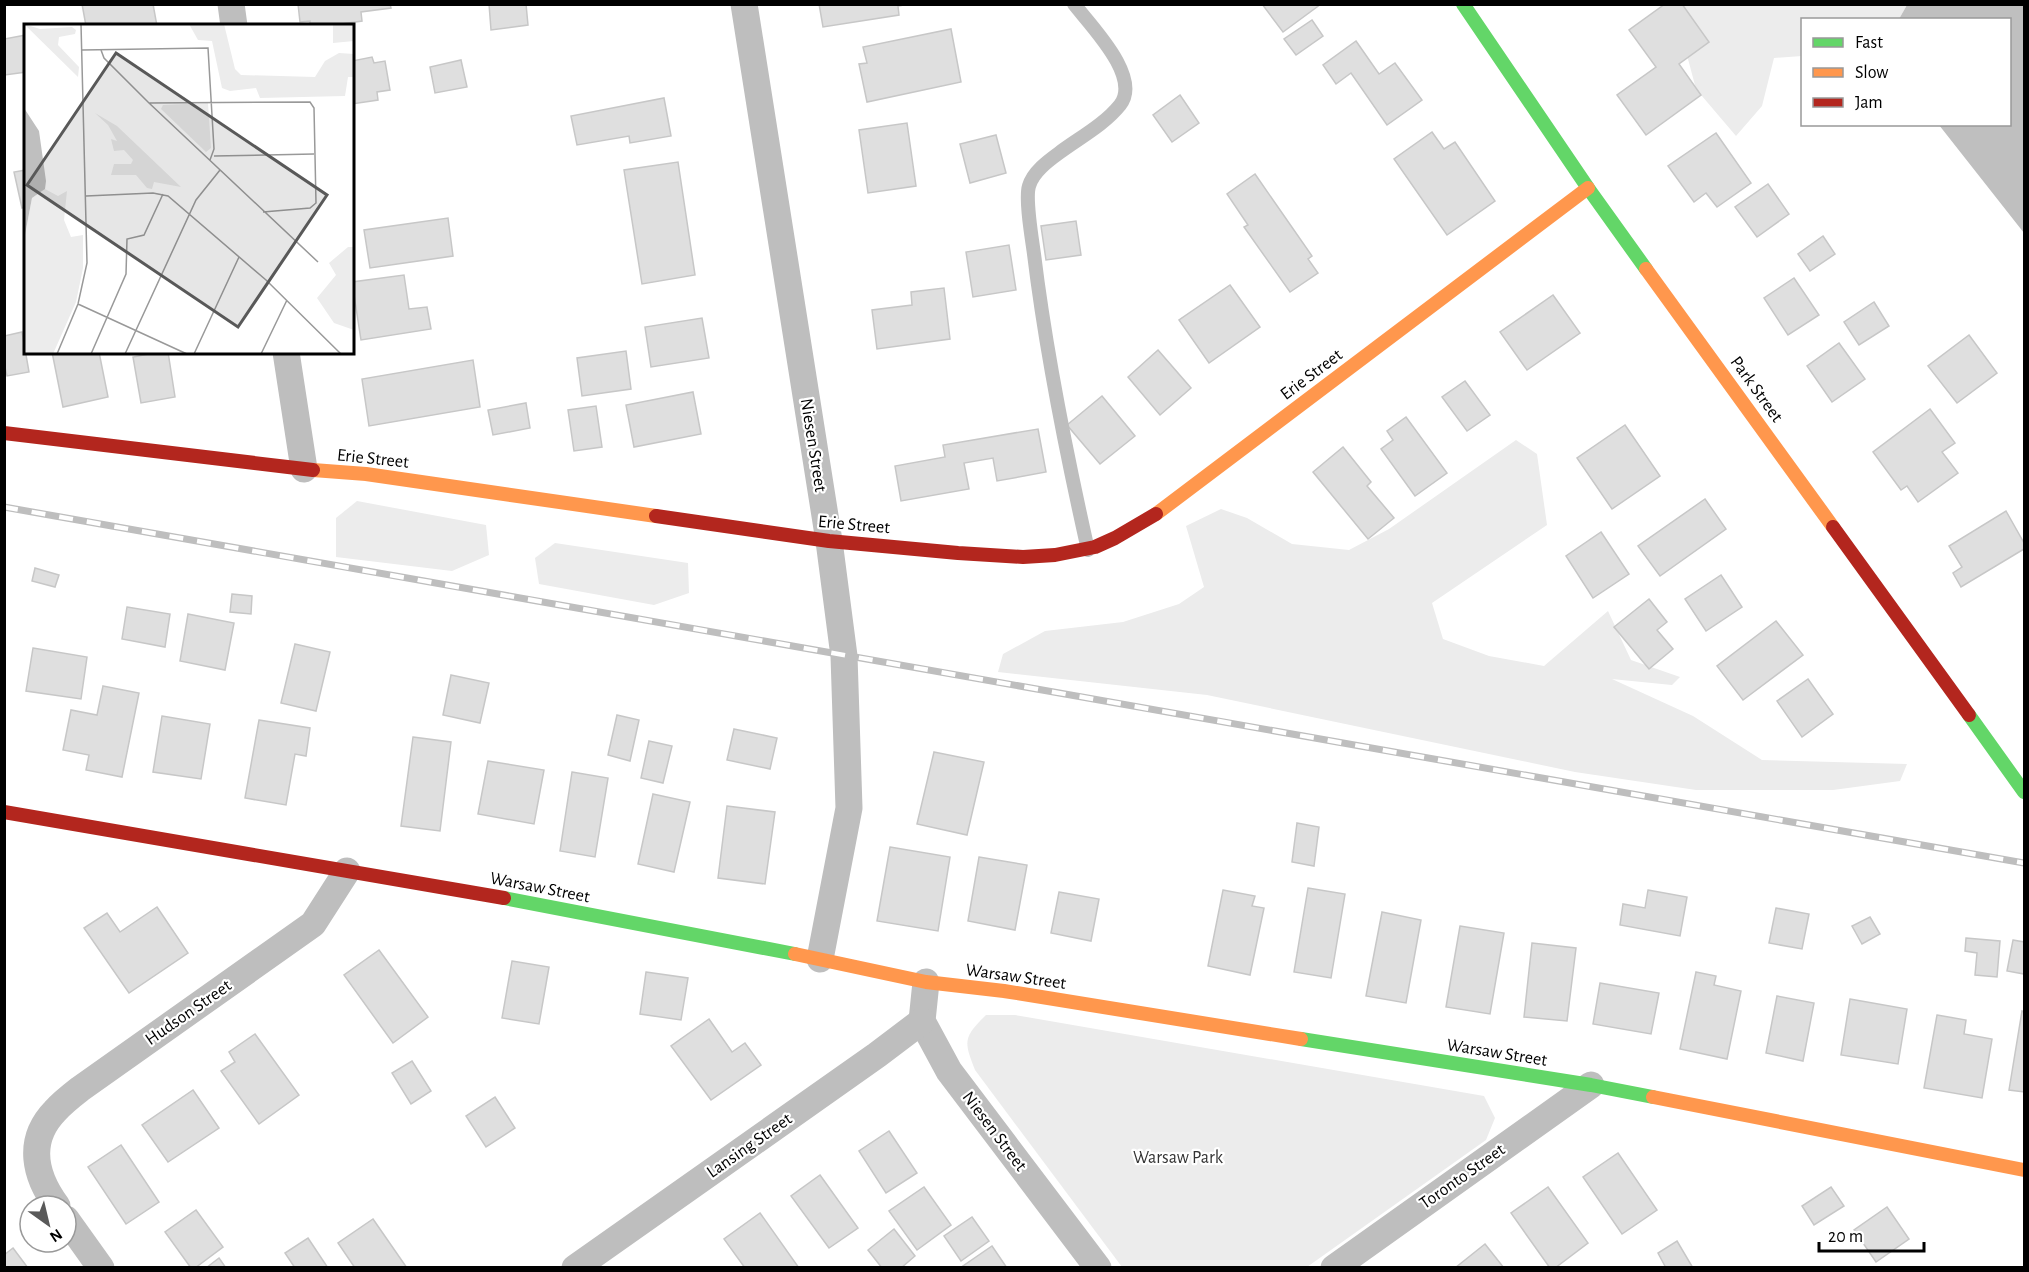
<svg xmlns="http://www.w3.org/2000/svg" width="2029" height="1272" font-family="'Alegreya Sans',sans-serif">
<style>
.green{fill:#ececec}
.water{fill:#bfbfbf}
.building{fill:#dfdfdf;stroke:#c7c7c7;stroke-width:1.5}
.lines{fill:none;stroke-linecap:round;stroke-linejoin:round}
.lane{stroke:#bebebe;stroke-width:14}
.street{stroke:#bebebe;stroke-width:27}
.fast{stroke:#63d668;stroke-width:14}
.slow{stroke:#ff974d;stroke-width:14}
.jam{stroke:#b3261e;stroke-width:14}
.rail-casing{stroke:#bebebe;stroke-width:7}
.rail{stroke:#fff;stroke-width:4.5;stroke-dasharray:14;stroke-linecap:butt}
.labels{text-anchor:middle;stroke-width:4.5;stroke-linejoin:round;paint-order:stroke}
.street-label{font-size:18px;fill:#000;stroke:#fff}
.park-label{font-size:18px;fill:#333;stroke:#fff}
.inset-road{fill:none;stroke:#999;stroke-width:1.5}
.view{fill:#595959;fill-opacity:0.15;stroke:#595959;stroke-width:3}
.inset-edge{fill:none;stroke:#000;stroke-width:3}
</style>
<rect width="100%" height="100%" fill="#fff"/>
<!-- green -->
<g class="green">
<path d="M1671 5H1907L1899 19 1802 20V56L1774 58 1762 106 1736 136 1696 89 1676 14Z"/>
<path d="M1516 440 1537 454 1547 525 1432 603 1443 639 1489 656 1544 666 1608 611 1631 660 1680 677 1672 685 1612 679 1693 716 1762 760 1907 764 1900 781 1833 790H1696L1575 772 1207 695 998 672 1003 654 1045 631 1123 622 1179 604 1204 587 1186 526 1221 509 1247 518 1292 544 1349 550 1389 529Z"/>
<path d="M357 501 486 525 489 555 452 571 336 557V518Z"/>
<path d="M555 543 688 563 689 593 654 605 539 584 535 558Z"/>
<path d="M986 1015H1015L1484 1096 1495 1118 1486 1140 1307 1267H1122L975 1070C963 1040 964 1037 986 1015Z"/>
</g>
<!-- water -->
<path class="water" d="M1907 5H2024V233L1939 125 2010 124V20L1899 19Z"/>
<!-- building -->
<g class="building">
<path d="M82 4H153L157 26H86Z"/>
<path d="M298 4H390L391 8 361 12 362 21 327 26H310V21L300 22Z"/>
<path d="M489 4H526L528 25 491 30Z"/>
<path d="M819 4H910L898 6 899 15 823 27Z"/>
<path d="M1262 4H1321L1283 32Z"/>
<path d="M1665 4H1682L1709 42 1679 64 1701 95 1646 135 1617 95 1656 67 1629 30Z"/>
<path d="M1312 20 1323 36 1296 55 1284 39Z"/>
<path d="M951 29 961 82 867 102 859 64 867 63 863 47Z"/>
<path d="M26 35V72L5 75 4 39Z"/>
<path d="M1356 41 1379 74 1395 63 1422 100 1387 125 1351 73 1336 84 1323 65Z"/>
<path d="M372 57 374 63 385 61 390 90 377 92 378 100 352 104V61Z"/>
<path d="M461 60 467 87 435 93 430 67Z"/>
<path d="M1180 95 1199 123 1172 142 1153 115Z"/>
<path d="M664 98 671 136 630 143 629 136 577 145 571 116Z"/>
<path d="M907 123 916 186 868 193 859 130Z"/>
<path d="M1432 132 1444 149 1455 142 1495 201 1447 235 1394 159Z"/>
<path d="M1716 133 1751 183 1717 207 1706 193 1694 202 1668 166Z"/>
<path d="M996 135 1006 173 970 183 960 144Z"/>
<path d="M678 162 695 275 642 284 624 170Z"/>
<path d="M26 170V207L22 208 14 172Z"/>
<path d="M1255 174 1312 256 1308 259 1318 273 1290 292 1244 227 1248 225 1227 194Z"/>
<path d="M1768 184 1789 214 1757 237 1735 207Z"/>
<path d="M448 218 453 256 370 268 364 230Z"/>
<path d="M1076 221 1081 255 1046 260 1041 226Z"/>
<path d="M1823 236 1835 254 1810 271 1798 254Z"/>
<path d="M1009 245 1016 290 973 297 966 252Z"/>
<path d="M404 275 409 309 427 307 431 329 361 340 352 282Z"/>
<path d="M1794 278 1819 315 1788 335 1764 298Z"/>
<path d="M1230 285 1260 327 1209 363 1179 320Z"/>
<path d="M944 288 950 339 877 349 872 310 912 305 911 292Z"/>
<path d="M1553 295 1580 333 1527 370 1500 332Z"/>
<path d="M1874 302 1889 326 1859 345 1844 322Z"/>
<path d="M702 318 709 358 651 367 645 327Z"/>
<path d="M22 332 29 372 7 376 4 363V336Z"/>
<path d="M1969 335 1997 373 1957 403 1928 366Z"/>
<path d="M1839 343 1865 379 1832 402 1807 366Z"/>
<path d="M1158 350 1191 388 1160 415 1128 377Z"/>
<path d="M626 351 631 389 582 396 577 358Z"/>
<path d="M52 352H99L108 397 63 407Z"/>
<path d="M159 352H168L175 397 141 403 133 357Z"/>
<path d="M473 360 480 407 369 426 362 379Z"/>
<path d="M1465 381 1490 415 1467 431 1442 397Z"/>
<path d="M693 392 701 434 634 447 626 405Z"/>
<path d="M1102 396 1135 436 1100 464 1067 425Z"/>
<path d="M526 403 530 428 493 435 488 410Z"/>
<path d="M596 406 602 447 574 451 568 410Z"/>
<path d="M1930 409 1955 443 1942 452 1958 473 1918 502 1907 486 1901 490 1873 452Z"/>
<path d="M1406 417 1447 473 1415 496 1381 449 1393 440 1387 431Z"/>
<path d="M1625 425 1660 476 1612 509 1577 458Z"/>
<path d="M1038 429 1046 472 997 481 993 458 964 463 969 489 901 501 895 466 945 457 943 445Z"/>
<path d="M1343 447 1371 482 1367 486 1394 518 1368 539 1313 472Z"/>
<path d="M1705 499 1726 529 1660 576 1638 546Z"/>
<path d="M2006 511 2024 543V549L1961 587 1953 573 1962 567 1949 546Z"/>
<path d="M1601 532 1629 574 1593 598 1566 556Z"/>
<path d="M35 568 59 575 55 587 32 581Z"/>
<path d="M1721 575 1742 607 1706 631 1685 599Z"/>
<path d="M232 594 252 596 251 614 230 612Z"/>
<path d="M1649 599 1667 622 1657 630 1673 649 1649 669 1614 627Z"/>
<path d="M127 607 170 614 165 647 122 639Z"/>
<path d="M188 614 234 623 225 670 180 661Z"/>
<path d="M1776 621 1803 655 1743 700 1717 666Z"/>
<path d="M295 644 330 652 316 711 281 703Z"/>
<path d="M33 648 87 657 81 699 26 691Z"/>
<path d="M451 675 489 683 480 723 443 715Z"/>
<path d="M1808 679 1833 714 1802 737 1777 701Z"/>
<path d="M103 686 139 693 122 777 86 770 89 755 63 750 71 710 97 715Z"/>
<path d="M617 715 639 720 630 761 608 755Z"/>
<path d="M162 716 210 724 201 779 153 772Z"/>
<path d="M259 720 310 728 306 756 295 754 286 805 245 798Z"/>
<path d="M734 729 777 738 770 769 727 760Z"/>
<path d="M413 737 451 742 440 831 401 826Z"/>
<path d="M649 741 672 746 663 783 641 778Z"/>
<path d="M934 752 984 762 967 835 917 824Z"/>
<path d="M488 761 544 770 534 824 478 814Z"/>
<path d="M572 772 608 778 595 857 560 851Z"/>
<path d="M653 794 690 802 674 872 638 864Z"/>
<path d="M727 806 775 812 765 884 718 878Z"/>
<path d="M1297 823 1319 827 1314 866 1292 862Z"/>
<path d="M890 847 950 857 938 931 877 921Z"/>
<path d="M979 857 1027 865 1015 930 968 921Z"/>
<path d="M1308 888 1345 894 1331 978 1294 972Z"/>
<path d="M1223 890 1255 896 1252 906 1264 908 1250 975 1208 966Z"/>
<path d="M1648 890 1687 897 1680 936 1620 925 1623 904 1645 908Z"/>
<path d="M1059 892 1099 899 1091 941 1051 933Z"/>
<path d="M157 907 188 953 129 993 84 928 107 913 120 932Z"/>
<path d="M1776 908 1809 914 1802 949 1769 943Z"/>
<path d="M1382 912 1421 920 1406 1003 1366 996Z"/>
<path d="M1870 917 1880 934 1862 944 1852 926Z"/>
<path d="M1460 926 1504 933 1490 1014 1446 1007Z"/>
<path d="M1966 938 2000 941 1997 977 1975 975 1977 953 1965 951Z"/>
<path d="M2013 940 2024 942V974L2007 971Z"/>
<path d="M1532 943 1576 948 1567 1021 1524 1017Z"/>
<path d="M379 950 428 1017 393 1043 344 975Z"/>
<path d="M512 961 549 967 539 1024 502 1018Z"/>
<path d="M646 972 688 978 681 1020 640 1014Z"/>
<path d="M1696 972 1716 976 1714 985 1741 991 1727 1059 1680 1049Z"/>
<path d="M1600 983 1659 993 1651 1034 1593 1024Z"/>
<path d="M1777 996 1814 1003 1803 1061 1766 1053Z"/>
<path d="M1850 999 1907 1009 1898 1064 1841 1055Z"/>
<path d="M2022 1011 2024 1012V1092L2009 1090Z"/>
<path d="M1937 1015 1966 1020 1964 1034 1992 1039 1982 1098 1924 1088Z"/>
<path d="M709 1019 732 1052 745 1043 761 1065 711 1100 671 1046Z"/>
<path d="M255 1034 299 1095 259 1124 221 1071 235 1062 229 1052Z"/>
<path d="M412 1061 431 1091 411 1104 392 1073Z"/>
<path d="M193 1090 219 1128 168 1162 142 1125Z"/>
<path d="M495 1097 515 1128 486 1147 466 1116Z"/>
<path d="M889 1131 917 1173 886 1193 859 1151Z"/>
<path d="M121 1145 159 1202 126 1224 88 1167Z"/>
<path d="M1618 1153 1657 1210 1622 1234 1583 1177Z"/>
<path d="M820 1175 858 1228 829 1248 791 1196Z"/>
<path d="M924 1187 951 1225 917 1250 889 1211Z"/>
<path d="M1548 1187 1588 1243 1555 1268H1550L1511 1213Z"/>
<path d="M1831 1187 1844 1206 1814 1225 1802 1206Z"/>
<path d="M1887 1207 1909 1239 1876 1262 1854 1230Z"/>
<path d="M196 1210 223 1247 195 1268H191L165 1232Z"/>
<path d="M760 1213 799 1268H745L724 1239Z"/>
<path d="M972 1217 989 1241 961 1261 944 1236Z"/>
<path d="M373 1219 407 1268H355L338 1243Z"/>
<path d="M894 1229 915 1256 901 1268H882L868 1250Z"/>
<path d="M308 1238 328 1268H295L285 1253Z"/>
<path d="M1677 1241 1693 1268H1666L1658 1253Z"/>
<path d="M1485 1244 1504 1268H1455Z"/>
<path d="M992 1246 1007 1268H960Z"/>
<path d="M13 1248 28 1268H4V1255Z"/>
<path d="M219 1258 226 1268H206Z"/>
</g>
<g class="lines">
<!-- lane -->
<path class="lane" d="M1074 4C1091 26 1142 77 1120 105 1104 125 1079 138 1059 153 1048 161 1033 172 1029 186 1025 199 1032 239 1034 254 1046 353 1066 452 1088 550"/>
<!-- street -->
<g class="street">
<path d="M231 4 234 26"/>
<path d="M744 4 829 541 844 656 849 808 820 959"/>
<path d="M286 352 304 469"/>
<path d="M926 982 922 1021 949 1071 1098 1268"/>
<path d="M57 1206C35 1176 26 1141 55 1111 62 1103 71 1096 80 1089L313 924 347 871"/>
<path d="M66 1219 101 1268"/>
<path d="M575 1268 877 1055 922 1021"/>
<path d="M1334 1268 1591 1085"/>
</g>
<!-- fast -->
<g class="fast">
<path d="M1463 4 1588 188 1646 269"/>
<path d="M1969 715 2024 792"/>
<path d="M504 898 795 954"/>
<path d="M1301 1039 1591 1085 1653 1097"/>
</g>
<!-- slow -->
<g class="slow">
<path d="M1646 269 1833 527"/>
<path d="M313 470 366 474 656 516"/>
<path d="M1156 514 1588 188"/>
<path d="M795 954 926 982 1004 991 1301 1039"/>
<path d="M1653 1097 2024 1170"/>
</g>
<!-- jam -->
<g class="jam">
<path d="M4 433 313 470"/>
<path d="M656 516 829 541 958 553 1023 557 1055 555 1095 547 1115 538 1156 514"/>
<path d="M1833 527 1969 715"/>
<path d="M4 812 504 898"/>
</g>
<defs>
<path id="rail" d="M4 507 2024 863"/>
</defs>
<!-- rail casing -->
<use href="#rail" class="rail-casing"/>
<!-- rail -->
<use href="#rail" class="rail"/>
</g>
<g class="labels">
<!-- street labels -->
<g class="street-label">
<text transform="translate(1311 374) rotate(-37)" y="6">Erie Street</text>
<text transform="translate(1757 389) rotate(54)" y="6">Park Street</text>
<text transform="translate(814 445) rotate(81)" y="6">Niesen Street</text>
<text transform="translate(373 458) rotate(6)" y="6">Erie Street</text>
<text transform="translate(854 524) rotate(5)" y="6">Erie Street</text>
<text transform="translate(540 887) rotate(11)" y="6">Warsaw Street</text>
<text transform="translate(1016 976) rotate(8)" y="6">Warsaw Street</text>
<text transform="translate(188 1012) rotate(-35)" y="6">Hudson Street</text>
<text transform="translate(1497 1052) rotate(9)" y="6">Warsaw Street</text>
<text transform="translate(995 1131) rotate(53)" y="6">Niesen Street</text>
<text transform="translate(749 1145) rotate(-35)" y="6">Lansing Street</text>
<text transform="translate(1462 1176) rotate(-35)" y="6">Toronto Street</text>
</g>
<!-- park labels -->
<g class="park-label">
<text x="1178" y="1163">Warsaw Park</text>
</g>
</g>
<!-- overview -->
<g transform="translate(24 24)">
<rect width="330" height="330" fill="#fff"/>
<path d="M0 0 16 5 48 3 52 6 51 10 35 13 34 21 55 43 54 53ZM165 0H200L211 45 217 51 291 53 301 37 315 29 330 30V53H324L321 72 236 74 232 64 206 67 198 64 188 17 174 16ZM309 0H330V17L309 19ZM184 79 187 124 182 128 137 85 139 81ZM71 89 93 102 157 163 130 158 128 165 123 164 112 151H87L90 140H107L109 136 100 126 90 127 87 115 93 117 84 101ZM21 165 34 172 43 167 40 196 47 213 59 211V244L52 278 29 330H0V216L8 174ZM324 223H330V306L310 299 293 274 312 251 305 239Z" fill="#ececec"/>
<path d="M0 84 15 107 22 157 21 165 8 174 0 216Z" fill="#bfbfbf"/>
<path class="inset-road" d="M58 26 184 24 190 125 186 136M77 26 80 34 125 79 294 238M125 79 286 78 290 84 292 179 286 184 239 188M190 132 290 130M62 172 129 169 144 172 242 256 317 330M54 280 163 330M33 330 54 280 63 239 57 0M67 330 102 250 103 215 120 211 139 170M101 330 172 176 196 146M170 330 215 233M237 330 263 276"/>
<path class="view" d="M92 29 303 171 214 303 3 161Z"/>
<rect width="330" height="330" class="inset-edge"/>
</g>
<!-- border -->
<rect width="2029" height="1272" fill="none" stroke="#000000" stroke-width="12"/>
<!-- legend -->
<rect x="1801" y="18" width="210" height="108" fill="#ffffff" stroke="#999999" stroke-width="1.5"/>
<rect x="1813" y="38" width="30" height="9" fill="#63d668" stroke="#999999" stroke-width="1.5"/>
<text x="1855" y="48" font-size="18" fill="#000000">Fast</text>
<rect x="1813" y="68" width="30" height="9" fill="#ff974d" stroke="#999999" stroke-width="1.5"/>
<text x="1855" y="78" font-size="18" fill="#000000">Slow</text>
<rect x="1813" y="98" width="30" height="9" fill="#b3261e" stroke="#999999" stroke-width="1.5"/>
<text x="1855" y="108" font-size="18" fill="#000000">Jam</text>
<!-- north arrow -->
<g transform="translate(48 1224) rotate(146)"><circle r="28" fill="#ffffff" stroke="#999999" stroke-width="1.5"/>
<path d="M0-4.5L10 22L0 15L-10 22Z" fill="#595959"/>
<text y="-9" font-size="16" font-weight="bold" text-anchor="middle" fill="#000000">N</text>
</g>
<!-- scale -->
<path d="M1819 1242v9h105v-9" fill="none" stroke="#000000" stroke-width="3"/>
<text x="1828" y="1242" font-size="18" fill="#000000" stroke="#ffffff" stroke-width="4.5" paint-order="stroke">20 m</text>
</svg>
